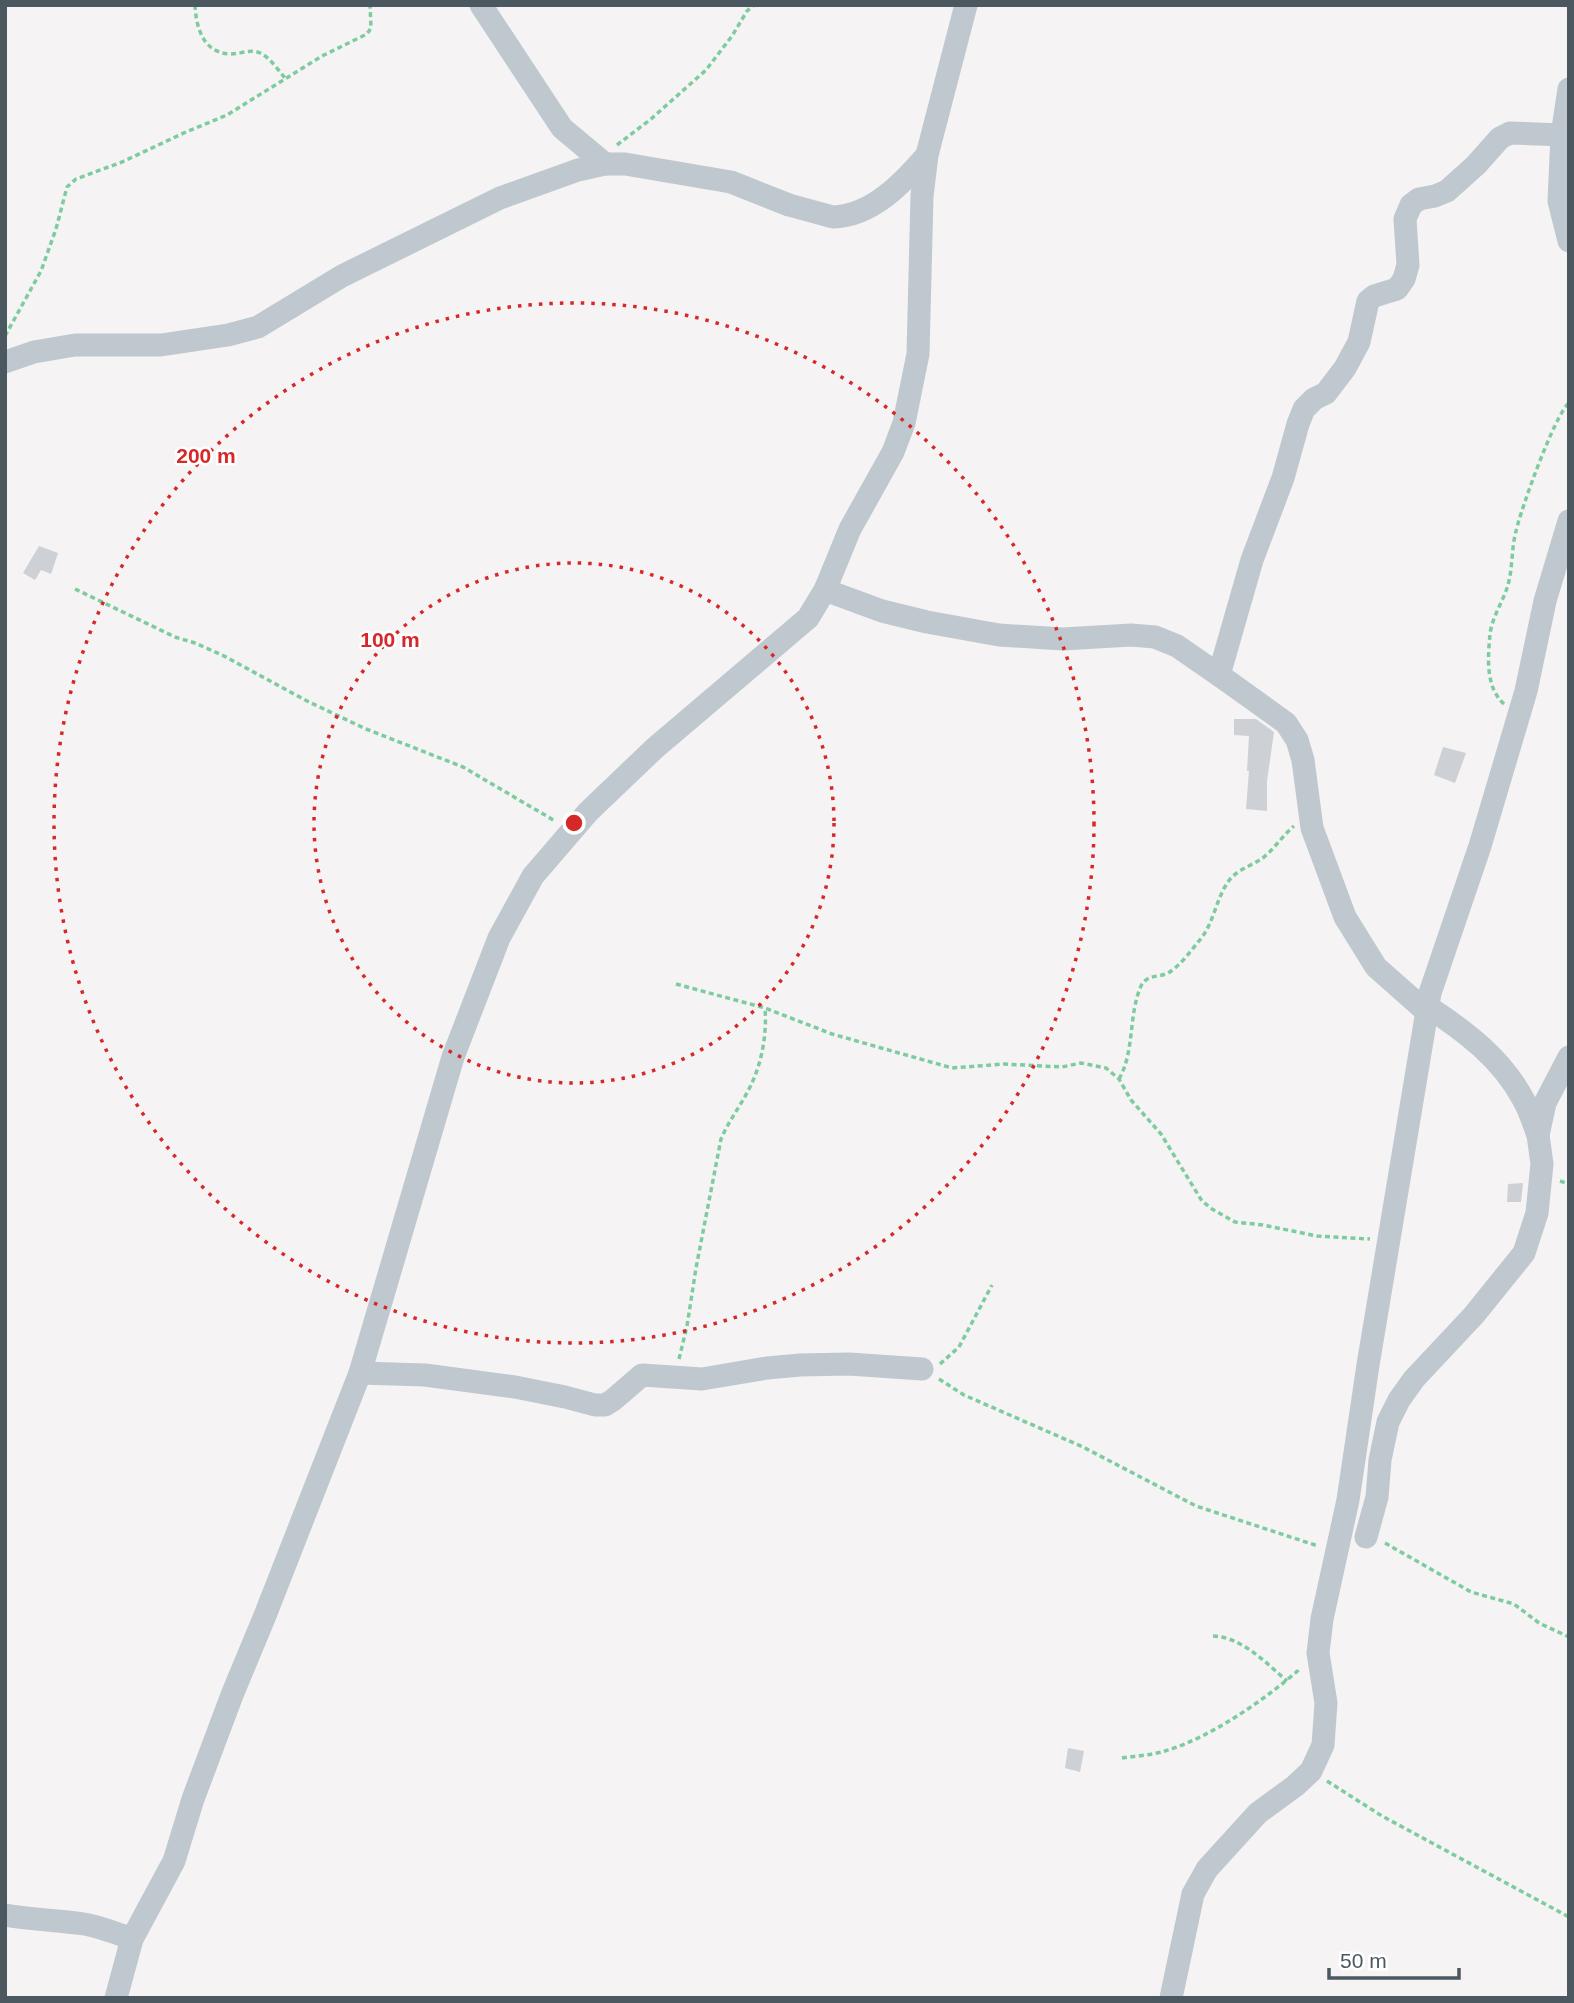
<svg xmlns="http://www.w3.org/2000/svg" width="1574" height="2003" font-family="Helvetica,sans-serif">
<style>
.building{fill:#cdd0d5}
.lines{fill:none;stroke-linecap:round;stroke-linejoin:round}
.path{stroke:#7dcc9f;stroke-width:3.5;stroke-dasharray:5 3.5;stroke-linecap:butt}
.minor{stroke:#bfc8ce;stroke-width:23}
.ring{fill:none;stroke:#d62828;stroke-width:3.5;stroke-dasharray:3.5 7}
.centre{fill:#d62828;stroke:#fff;stroke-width:3.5}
.ring-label{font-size:21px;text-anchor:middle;font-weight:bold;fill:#d62828;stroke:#fff;stroke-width:5;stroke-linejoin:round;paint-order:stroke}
</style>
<rect width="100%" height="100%" fill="#f5f3f3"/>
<!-- building -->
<g class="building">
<path d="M39 546 58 553 51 574 41 570 35 580 23 573Z"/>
<path d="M1234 719H1256L1274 732 1267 781V811L1246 809 1249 771H1247L1249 736 1234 735Z"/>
<path d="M1443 747 1466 753 1455 783 1434 775Z"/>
<path d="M1523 1183 1521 1202H1507L1508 1184Z"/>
<path d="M1068 1748 1084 1751 1080 1772 1065 1768Z"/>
</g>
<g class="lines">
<!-- path -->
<g class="path">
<path d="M195 5C196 27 203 53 230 54 241 54 252 48 262 54 271 59 278 70 285 78"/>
<path d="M617 145 651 119 706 70 732 36 747 11 754 5"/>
<path d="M5 336 41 271 56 229 67 187 76 179 122 162 186 132 227 115 322 56 367 34 371 28 370 5"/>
<path d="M75 589 175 637 195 643 224 656 307 701 366 729 463 767 555 821"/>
<path d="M1504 704C1485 687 1488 657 1490 634 1492 618 1502 603 1507 588 1513 570 1511 550 1516 531 1521 509 1555 414 1569 403"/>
<path d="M676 984 765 1008 832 1034 952 1068 1004 1064 1062 1067 1081 1063 1106 1068 1119 1079 1131 1100 1161 1134 1202 1201 1212 1209 1235 1222 1263 1225 1317 1236 1370 1239"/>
<path d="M1119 1079C1135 1051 1128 1016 1141 986 1147 974 1158 978 1168 973 1179 967 1190 952 1198 942 1213 926 1215 903 1226 885 1235 869 1251 867 1264 857 1275 848 1283 835 1294 826"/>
<path d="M1560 1181 1569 1184"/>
<path d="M679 1359 687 1326 696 1268 721 1139C729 1120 742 1104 751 1085 762 1062 767 1034 765 1008"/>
<path d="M940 1364 959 1347 992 1285"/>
<path d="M939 1379 964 1395 1083 1447 1196 1506 1318 1546"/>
<path d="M1385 1543 1471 1592 1514 1604 1539 1623 1569 1637"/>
<path d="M1213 1636C1242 1637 1266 1663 1287 1681"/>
<path d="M1122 1758C1136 1756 1152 1755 1165 1751 1210 1738 1266 1699 1301 1668"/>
<path d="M1327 1781 1382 1816 1569 1917"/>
</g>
<!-- minor -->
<g class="minor">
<path d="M481 5 562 128 605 164"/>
<path d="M1569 89 1562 135 1559 201 1569 241"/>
<path d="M5 362 34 352 75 345H161L228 335 258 327 342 276 500 198 578 170 605 164H625L731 182 789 205 833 217C872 216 904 182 927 155"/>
<path d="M825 590 882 611 927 622 999 635 1063 639 1131 635 1155 637 1177 646 1219 675 1286 723 1297 740 1303 760 1312 828 1345 917 1376 967 1427 1012"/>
<path d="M1219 675 1252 560 1283 478 1298 424 1304 409 1314 399 1326 393 1345 368 1359 342 1368 301 1374 296 1397 289 1404 279 1408 265 1405 219 1411 205 1419 199 1435 196 1447 191 1476 165 1500 138 1510 133 1562 135"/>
<path d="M1428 1007C1465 1031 1502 1059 1523 1099 1530 1110 1533 1123 1538 1135"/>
<path d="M360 1373 425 1375 515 1387 565 1397 595 1405H605L613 1400 642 1375 702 1379 767 1368 800 1365 849 1364 922 1369"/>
<path d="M1366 1537 1377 1497 1380 1460 1388 1422 1399 1400 1414 1379 1474 1315 1524 1253 1537 1213 1542 1164 1538 1135 1545 1103 1569 1057"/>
<path d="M5 1915C31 1920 58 1920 84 1924 101 1927 116 1933 132 1939"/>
<path d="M116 1998 132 1939 174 1861 193 1799 232 1695 264 1618 360 1373 453 1057 499 938 533 876 588 812 655 748 808 618 825 590 850 529 893 452 904 423 918 354 922 196 927 155 966 5"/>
<path d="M1171 1998 1193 1894 1207 1869 1258 1813 1295 1786 1311 1771 1323 1745 1326 1703 1318 1653 1322 1619 1348 1500 1368 1365 1430 993 1480 846 1526 691 1545 601 1569 521"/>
</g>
</g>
<!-- distance rings -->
<g class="ring">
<circle cx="574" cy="823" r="260"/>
<circle cx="574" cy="823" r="520"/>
</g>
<circle cx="574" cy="823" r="10" class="centre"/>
<g class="ring-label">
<text x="206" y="463">200 m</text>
<text x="390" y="647">100 m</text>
</g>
<!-- border -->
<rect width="1574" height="2003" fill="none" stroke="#4b5860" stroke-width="14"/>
<!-- scale -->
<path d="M1329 1968v10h130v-10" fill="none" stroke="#4b5860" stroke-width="3.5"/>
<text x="1340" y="1968" font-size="21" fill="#4b5860" stroke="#ffffff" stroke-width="5" paint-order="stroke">50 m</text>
</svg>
